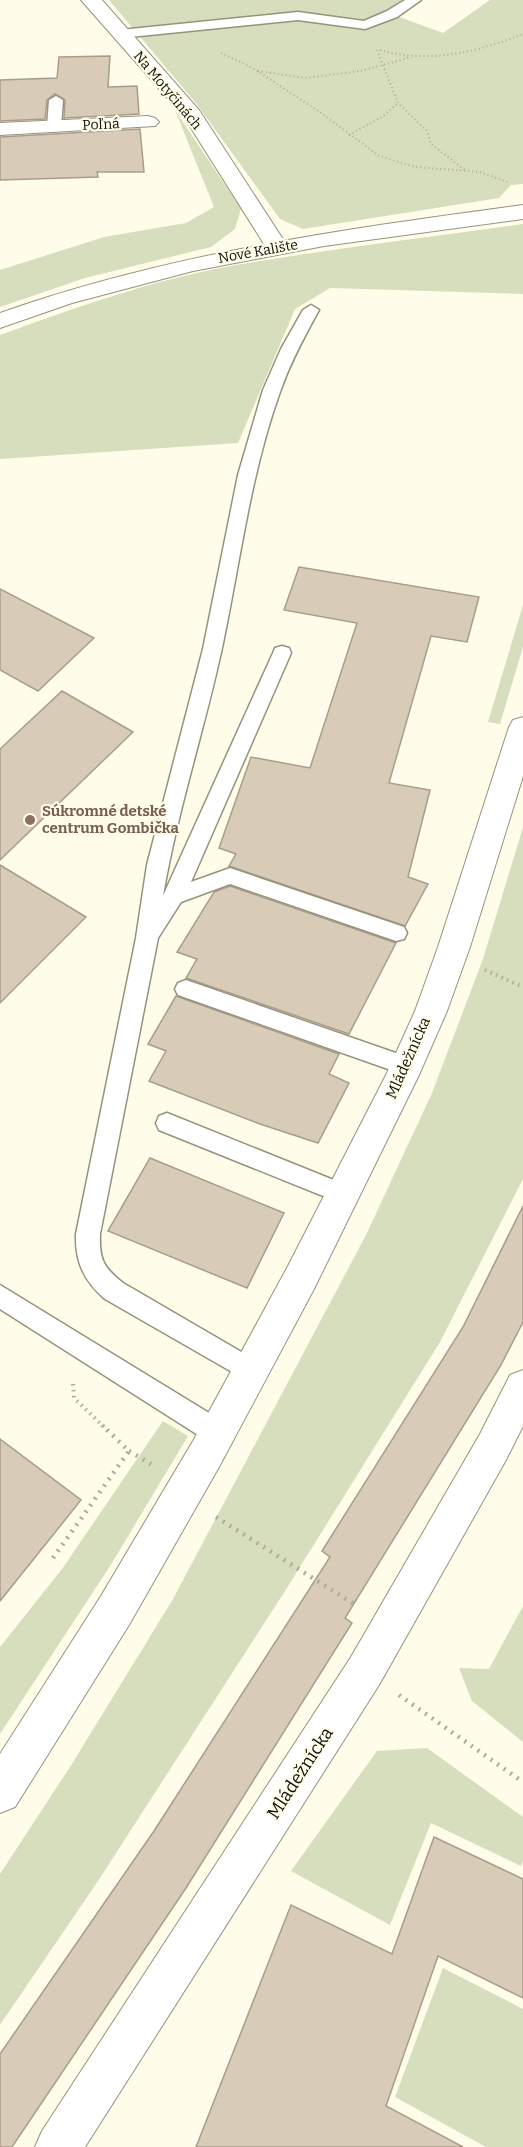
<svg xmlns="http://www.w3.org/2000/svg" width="523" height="2147" font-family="Bitter,serif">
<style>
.green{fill:#d7debd}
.building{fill:#d8cbb7;stroke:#a99d8a;stroke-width:1.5}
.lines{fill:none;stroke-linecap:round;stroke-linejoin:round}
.service-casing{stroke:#96927d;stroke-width:3}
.minor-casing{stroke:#96927d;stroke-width:2}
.tertiary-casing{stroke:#96927d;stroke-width:2}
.path-far2{stroke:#adab9c;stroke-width:2;stroke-dasharray:1 3;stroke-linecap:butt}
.path-far1{stroke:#adab9c;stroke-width:4;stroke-dasharray:1.5 4.5;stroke-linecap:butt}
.path{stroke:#adab9c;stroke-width:4.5;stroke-dasharray:2 6;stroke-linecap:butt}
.service{fill:#fff;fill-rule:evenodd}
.minor{fill:#fff;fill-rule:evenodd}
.tertiary{fill:#fff;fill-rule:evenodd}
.education-dot{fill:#8d6e63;stroke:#fffce9;stroke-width:2}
.labels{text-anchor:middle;stroke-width:4.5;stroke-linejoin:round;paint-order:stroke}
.far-street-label{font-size:14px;fill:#0f0e06;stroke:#fffce9}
.education-label{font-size:15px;font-weight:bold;fill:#785e54;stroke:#fffce9;text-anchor:start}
.street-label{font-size:15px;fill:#0f0e06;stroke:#fffce9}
.near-street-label{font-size:18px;fill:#0f0e06;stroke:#fffce9}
</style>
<rect width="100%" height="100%" fill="#fffce9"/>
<!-- green -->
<g class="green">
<path d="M109 0H404L386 12 443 33 490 0H523V184L511 185 499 198 303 229 280 219 195 102Z"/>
<path d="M175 110 241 209 235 229 211 247 85 278 0 307V270L104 237 186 223 214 207Z"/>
<path d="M523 224V294L330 288 295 309 238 443 0 459V335C75 308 152 280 231 266 327 249 426 238 523 224Z"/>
<path d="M523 605V647L500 724 488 722Z"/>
<path d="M523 827V1179L440 1342 285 1591 100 1878 0 2025V1874L70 1767 173 1599 366 1235 432 1093 483 959Z"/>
<path d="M163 1421 188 1436 112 1563 0 1734V1647L62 1569Z"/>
<path d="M523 1606V1742L472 1701 459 1668 489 1669Z"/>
<path d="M427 1748 523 1817V1861L521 1866 431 1823 390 1925 291 1871 377 1751Z"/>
<path d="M443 1968 523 2009V2147H486L395 2097Z"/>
</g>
<!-- building -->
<g class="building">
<path d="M110 56 108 87 137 86 139 114 64 118 65 100 55 94 47 100 45 119 0 121V80L57 78 59 57Z"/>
<path d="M140 129 144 172H97L98 177 0 180V137Z"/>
<path d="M299 567 479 597 467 642 431 636 389 783 430 790 408 877 428 884 405 926 229 866 236 854 219 848 251 757 310 768 357 623 284 610Z"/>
<path d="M0 589 94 638 38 691 0 670Z"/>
<path d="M62 691 133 732 0 860V749Z"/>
<path d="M0 865 86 917 0 1003Z"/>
<path d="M230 886 396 943 349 1034 186 978 197 959 177 952 214 892Z"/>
<path d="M176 996 339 1054 329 1074 349 1083 318 1143 260 1124 149 1081 166 1051 148 1044Z"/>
<path d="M150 1158 284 1213 247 1288 108 1231Z"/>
<path d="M523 1206V1322L501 1365 345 1618 352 1623 186 1888 12 2147H0V2054L154 1831 330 1557 322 1551 463 1327Z"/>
<path d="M0 1439 81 1500 0 1601Z"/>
<path d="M434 1837 523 1879V1998L438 1956 386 2106 463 2147H196L291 1905 392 1954Z"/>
</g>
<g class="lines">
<defs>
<g id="service">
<path d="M405 0H421L397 17 365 29 298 20 120 38 113 34 120 30 298 12 364 21 387 11Z"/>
<path d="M56 96 63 100 61 127 54 131 47 127 49 100Z"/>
<path d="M311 305 319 310C304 337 290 363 280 392 250 475 240 563 222 648 204 731 177 812 163 896L273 653 275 648 282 646 289 648 291 653 191 882 230 868 404 927 407 933 404 939 396 941 230 884 181 902 158 938 100 1234C99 1259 103 1267 123 1283L262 1364 266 1372 262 1380 253 1384 105 1299C84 1281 75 1262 76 1234L136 938 147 865 203 649 238 475 263 390 281 349 303 310Z"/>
<path d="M186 980 413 1059 416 1066 413 1073 405 1075 178 995 175 989 178 983Z"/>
<path d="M167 1113 351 1187 355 1194 351 1201 343 1204 159 1130 156 1123 159 1116Z"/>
<path d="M0 1285 227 1424 231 1433 227 1442 218 1445 209 1442 0 1309Z"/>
</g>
<g id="minor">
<path d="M81 0H102L199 110 288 247 285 252 277 254 269 252 184 117Z"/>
<path d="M148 116 155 118 159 122 155 126 0 135V123Z"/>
<path d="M523 717V776L470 947 447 1011 419 1075 314 1289 219 1467 129 1625 15 1807 0 1813V1754L101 1596 193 1441 288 1266 386 1075 415 1011 438 947 509 727 513 720Z"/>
<path d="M523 1370V1426L506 1460 379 1685 85 2147H35L42 2131 351 1657 480 1434 510 1375Z"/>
</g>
<path id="tertiary" d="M523 205V219L324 246 193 271 72 303 0 328V313C170 253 345 229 523 205Z"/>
</defs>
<!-- service casing -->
<use href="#service" class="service-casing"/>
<!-- minor casing -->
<use href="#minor" class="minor-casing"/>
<!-- tertiary casing -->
<use href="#tertiary" class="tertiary-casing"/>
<!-- path-far2 -->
<g class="path-far2">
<path d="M377 50 398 103 427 131 431 144 465 170"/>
<path d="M380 50C428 64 478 52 523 34"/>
<path d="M221 53 251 67 320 112 379 156 415 167 480 172 508 182"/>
<path d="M258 71 305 78 361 71 411 57"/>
<path d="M349 135 382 117 398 103"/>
</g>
<!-- path-far1 -->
<g class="path-far1">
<path d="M485 970 523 987"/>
<path d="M73 1384 74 1398 104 1427"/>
</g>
<!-- path -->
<g class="path">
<path d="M129 1451 151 1464"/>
<path d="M216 1517 354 1604"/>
<path d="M53 1558 129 1451 102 1425"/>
<path d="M399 1695 523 1782"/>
</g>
<!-- service -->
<use href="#service" class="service"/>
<!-- minor -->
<use href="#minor" class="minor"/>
<!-- tertiary -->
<use href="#tertiary" class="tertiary"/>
</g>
<!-- markers -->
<circle class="education-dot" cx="30" cy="820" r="6"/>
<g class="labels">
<!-- far-street labels -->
<g class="far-street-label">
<text transform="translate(168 90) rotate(50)" y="5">Na Motyčinách</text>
<text transform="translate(101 124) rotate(-3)" y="5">Poľná</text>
<text transform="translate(258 251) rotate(-10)" y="5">Nové Kalište</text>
</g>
<!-- education labels -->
<g class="education-label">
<text x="42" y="816">Súkromné detské<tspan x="42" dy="17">centrum Gombička</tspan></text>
</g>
<!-- street labels -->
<g class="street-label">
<text transform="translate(408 1058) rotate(-66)" y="5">Mládežnícka</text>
</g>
<!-- near-street labels -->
<g class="near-street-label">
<text transform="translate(300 1773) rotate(-57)" y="6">Mládežnícka</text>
</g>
</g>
</svg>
